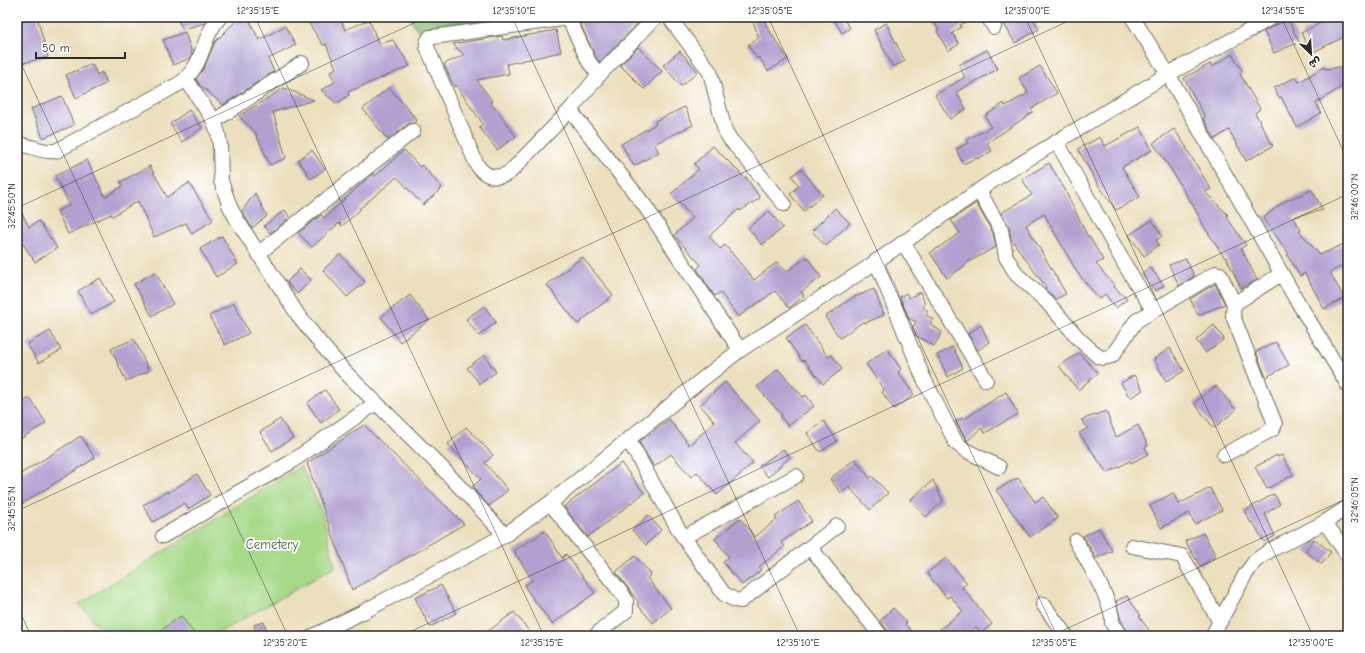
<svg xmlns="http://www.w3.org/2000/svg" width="1365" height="653" font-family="'Comic Neue','Playpen Sans Arabic',sans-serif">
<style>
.green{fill:#a6d988;stroke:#68825a}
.forest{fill:#84b974;stroke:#587250}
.building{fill:#b1a0d0}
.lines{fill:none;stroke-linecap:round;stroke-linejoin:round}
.minor-casing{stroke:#6f6a5e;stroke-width:16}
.minor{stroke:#fff;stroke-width:14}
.ticks{fill:none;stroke:#2b2b2b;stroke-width:1;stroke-opacity:0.45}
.labels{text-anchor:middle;stroke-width:4;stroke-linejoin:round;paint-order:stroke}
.park-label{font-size:13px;fill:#505f47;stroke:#fff}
.neatline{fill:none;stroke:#2b2b2b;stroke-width:1.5}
.ticks-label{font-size:10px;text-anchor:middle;fill:#2b2b2b}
</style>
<rect width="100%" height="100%" fill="#fff"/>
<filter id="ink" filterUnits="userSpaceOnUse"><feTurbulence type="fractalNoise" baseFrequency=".025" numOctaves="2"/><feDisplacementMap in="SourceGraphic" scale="8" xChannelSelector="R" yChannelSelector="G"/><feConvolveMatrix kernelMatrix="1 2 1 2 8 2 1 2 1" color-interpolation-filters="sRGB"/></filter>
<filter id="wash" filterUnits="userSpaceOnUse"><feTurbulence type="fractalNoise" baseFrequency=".012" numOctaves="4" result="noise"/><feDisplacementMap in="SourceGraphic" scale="16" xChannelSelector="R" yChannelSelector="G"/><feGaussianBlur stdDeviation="0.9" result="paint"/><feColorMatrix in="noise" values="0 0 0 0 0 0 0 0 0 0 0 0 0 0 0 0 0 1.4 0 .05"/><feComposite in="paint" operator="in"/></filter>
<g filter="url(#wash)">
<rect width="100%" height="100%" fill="#ecdfbd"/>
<!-- green -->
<path class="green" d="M301 466 321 510 335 567 213 636H107L79 604Z"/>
<!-- forest -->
<path class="forest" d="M409 17H486L485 22 420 34Z"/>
<g id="blocks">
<!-- building -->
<g class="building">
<path d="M17 17H37L48 57 23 63 17 40Z"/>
<path d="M176 17H209L205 23 183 29Z"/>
<path d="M240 17H248L259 40 285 26 296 45 268 59 274 71 223 105 200 85 196 79 204 68 215 42Z"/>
<path d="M317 17H340L345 30 369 20 379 44 393 40 410 66 348 92 349 95 337 104 321 90 335 82 330 72 336 68 326 44 323 45 308 22Z"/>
<path d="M577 17H644L600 62 596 58Z"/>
<path d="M763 17 767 27 788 59 768 71 759 57 757 59 748 45 759 38 753 21Z"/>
<path d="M832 17H842L850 28 842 33Z"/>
<path d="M930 17H975L960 25 961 27 952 33 959 44 948 51 937 31 939 30Z"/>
<path d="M1000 17H1015L1018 22 1026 17H1032L1039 29 1015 43Z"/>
<path d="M1331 17H1342L1348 29V35L1311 53 1301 33Z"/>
<path d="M1288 19 1299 42 1274 53 1264 31Z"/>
<path d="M886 23 905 61 893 67 874 30Z"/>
<path d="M556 30 561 52 507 64 509 74 477 80 492 101 490 102 516 136 497 150 479 127 483 124 456 85 454 87 444 64 464 55 453 44 502 36 503 40Z"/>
<path d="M185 32 192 53 190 58 173 65 163 40Z"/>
<path d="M638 47 662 71 644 89 620 65Z"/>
<path d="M987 50 998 69 956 92 966 109 950 119 935 95 965 77 959 65Z"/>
<path d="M680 51 698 72 681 86 663 65Z"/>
<path d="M1232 54 1243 72 1240 74 1260 109 1255 113 1273 146 1246 161 1229 130 1215 139 1203 118 1205 117 1184 78 1210 64 1212 67Z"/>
<path d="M92 64 97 75 102 72 107 83 76 98 66 75Z"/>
<path d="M1040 66 1057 93 1031 109 1033 112 987 143 992 151 977 159 976 158 963 164 956 149 968 143 966 140 991 127 985 116 1004 103 1005 106 1028 93 1019 78Z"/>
<path d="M1348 66V83L1316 103 1321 113 1297 127 1281 97 1279 98 1274 88 1296 77 1299 82 1324 67 1325 69Z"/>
<path d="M389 87 417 120 414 123 408 124 388 140 363 109Z"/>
<path d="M284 88 314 100 273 112 286 158 270 165 255 132 239 116Z"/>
<path d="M62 96 74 125 43 138 31 109Z"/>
<path d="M685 107 693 125 654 144 659 152 634 166 621 144 656 124 655 121Z"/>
<path d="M189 110 202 128 182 142 170 124Z"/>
<path d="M1140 127 1152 150 1122 167 1140 197 1116 210 1097 183 1078 149 1100 137 1105 146Z"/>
<path d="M1174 129 1187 148H1186L1211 189 1205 192 1228 215 1226 216 1246 245 1241 248 1257 280 1241 288 1226 257 1225 258 1205 228 1195 209 1170 168 1153 143Z"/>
<path d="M713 146 745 178 746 177 760 198 740 211 739 209 709 236 720 249 725 245 754 280 777 262 786 272 807 257 821 277 801 292 804 296 789 308 775 291 738 317 720 292 715 296 713 294 697 269 701 265 674 235 693 218 671 194 699 169 694 164Z"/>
<path d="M312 150 325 169 311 179 298 160Z"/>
<path d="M404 150 420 167 422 165 442 188 423 205 397 177 359 209 360 210 342 226 339 223 312 247 298 233 321 215 324 218 368 178 373 173 375 176Z"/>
<path d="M87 160 105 197 123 186 120 182 150 166 167 197 189 183 213 220 192 234 186 223 154 237 138 201 112 216 111 214 68 234 57 211 70 205 55 176Z"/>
<path d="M1049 163 1064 188 1088 237 1089 236 1103 260 1096 264 1115 286 1114 287 1127 299 1116 308 1105 294 1099 299 1077 272 1044 214 1026 225 1066 294 1056 299 1045 289 1046 287 1011 239 1009 226 1001 213 1032 195 1022 179Z"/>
<path d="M801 169 823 195 804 211 790 194 799 186 792 176Z"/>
<path d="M1312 190 1323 210 1293 217 1301 230 1299 231 1320 255 1348 242V263L1330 272 1344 298 1324 309 1305 273 1300 276 1287 255 1289 254 1263 218 1285 201Z"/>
<path d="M255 193 267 216 252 228 242 211Z"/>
<path d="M976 203 993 233 996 247 965 264 966 265 947 278 930 253 960 233 951 220Z"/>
<path d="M17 204 29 227 39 221 57 248 35 262 17 235Z"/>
<path d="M835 208 850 223 826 246 812 231Z"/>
<path d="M285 210 290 218 270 233 264 226Z"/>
<path d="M769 211 783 228 762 245 748 228Z"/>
<path d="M1152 220 1162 236 1156 240 1159 245 1144 256 1129 235Z"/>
<path d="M222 236 238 264 216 277 200 249Z"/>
<path d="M340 254 365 282 347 297 323 270Z"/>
<path d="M582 257 613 295 578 324 547 285Z"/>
<path d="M1186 259 1194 276 1179 286 1169 265Z"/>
<path d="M1150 267 1164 286 1155 291 1142 274Z"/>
<path d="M300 269 311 280 297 294 287 282Z"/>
<path d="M155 272 173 304 152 316 134 284Z"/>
<path d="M100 278 114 302 91 315 78 291Z"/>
<path d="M1215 284 1225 304 1198 315 1190 299Z"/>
<path d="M874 289 884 315 865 323 864 321 840 338 825 317 852 298Z"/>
<path d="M920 292 925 303 923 307 928 311 926 315 933 319 930 324 942 332 934 346 915 335 912 328 916 322 908 318 906 313 907 311 905 310 900 297 906 293 909 298Z"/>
<path d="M410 295 429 320 400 342 381 317Z"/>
<path d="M234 303 249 333 225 345 209 316Z"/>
<path d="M484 306 496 322 479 336 466 319Z"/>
<path d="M805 325 828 357 832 355 842 369 823 384 804 360 802 361 786 338Z"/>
<path d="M981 325 989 342 978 350 968 334Z"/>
<path d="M1214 325 1224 339 1206 353 1196 340Z"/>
<path d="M50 331 61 350 39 363 27 344Z"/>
<path d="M134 339 149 371 126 381 111 349Z"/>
<path d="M1276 342 1289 365 1266 377 1256 352Z"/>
<path d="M953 347 963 368 948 377 937 355Z"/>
<path d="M1170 348 1184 371 1166 381 1154 359Z"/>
<path d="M887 349 901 369 898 372 914 395 894 409 882 392 884 390 866 364Z"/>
<path d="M1079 353 1098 373 1078 390 1059 366Z"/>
<path d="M484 355 496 372 480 384 467 368Z"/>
<path d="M778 369 803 397 806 395 814 406 788 426 780 416 782 415 757 387Z"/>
<path d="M1134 375 1143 390 1130 398 1121 383Z"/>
<path d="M725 382 760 421 735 443 753 463 717 495 697 472 691 477 671 454 654 467 639 442 669 419 689 445 715 422 700 405Z"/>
<path d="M1216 386 1236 410 1214 428 1194 403Z"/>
<path d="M325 390 339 409 321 423 307 403Z"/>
<path d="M1006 392 1018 414 985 433 981 428 967 441 966 440 955 422 963 418 964 419Z"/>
<path d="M30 398 46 423 17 441V406Z"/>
<path d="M1106 411 1116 437 1138 425 1148 446 1145 447 1148 454 1131 463 1130 461 1107 473 1079 433 1088 428 1081 420Z"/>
<path d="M280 419 293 438 272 451 260 432Z"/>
<path d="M824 421 837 441 820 452 807 433Z"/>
<path d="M364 425 464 524 352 590 307 463Z"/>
<path d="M466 427 493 455 485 463 508 490 489 506 472 487 481 479 448 444Z"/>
<path d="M81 436 95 458 17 507V476Z"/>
<path d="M783 449 790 457 768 477 759 466Z"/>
<path d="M1277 455 1278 457 1282 455 1293 475 1267 489 1255 467Z"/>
<path d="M855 459 870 478 872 476 888 493 870 510 849 487 841 493 830 479Z"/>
<path d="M621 463 644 493 588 537 564 507Z"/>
<path d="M197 474 210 495 188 509 185 503 153 522 143 505 168 491V493Z"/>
<path d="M1018 478 1035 502 1043 497 1058 518 1030 537 996 490Z"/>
<path d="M933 480 943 501 926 517 910 500Z"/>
<path d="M1210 488 1222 510 1195 524 1189 513 1161 528 1150 506 1173 493 1179 504Z"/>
<path d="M1274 494 1280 504 1265 514 1275 536 1264 542 1253 522 1251 523 1244 511Z"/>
<path d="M798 501 812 521 781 542 785 546 759 567 761 570 742 585 723 562 729 557 715 539 740 518 755 537 777 519 775 517Z"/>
<path d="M648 515 661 530 646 545 632 530Z"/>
<path d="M1099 528 1112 551 1096 558 1083 536Z"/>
<path d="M545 531 562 558 566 554 595 593 552 624 524 586 532 580 514 551Z"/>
<path d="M1203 533 1216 556 1200 566 1185 541Z"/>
<path d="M1314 539 1331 552 1322 564 1305 551Z"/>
<path d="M635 556 651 574 647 578 671 608 653 623 637 604 639 603 616 572Z"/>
<path d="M946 558 967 583 962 587 992 624 981 633 976 627 965 636H945L940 629 963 611 950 596 947 598 927 573Z"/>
<path d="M441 585 456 613 430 627 415 598Z"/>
<path d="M1127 596 1141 616H1139L1153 636H1128L1120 617 1116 601Z"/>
<path d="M893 608 907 622 905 624 916 636H889L888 631 880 621Z"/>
<path d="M514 612 533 636H482Z"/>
<path d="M181 616 196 636H153Z"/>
<path d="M264 622 268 636H257L254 625Z"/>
</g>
</g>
</g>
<g filter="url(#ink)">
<use href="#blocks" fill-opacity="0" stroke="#6f6a5e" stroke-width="1"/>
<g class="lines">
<defs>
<g id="minor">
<path d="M568 17 589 62 599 75"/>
<path d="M669 17 710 72 725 131 730 139 784 204"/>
<path d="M988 17 994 27"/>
<path d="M1272 17 1243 34 1168 74 1296 299 1348 385"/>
<path d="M569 18 433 37H430L427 42V47L476 163C483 176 495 180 509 173L570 110 599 75 656 17"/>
<path d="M186 79 214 121 218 133 220 145 221 181 230 207 237 220 298 315 321 344 345 372 442 468 505 535"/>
<path d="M570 110 645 206 740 350"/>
<path d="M214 121 302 63"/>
<path d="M1057 142 1125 265 1153 310"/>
<path d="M17 144C31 145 42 153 56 151L173 87C177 85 183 82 186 78 204 62 203 34 220 17"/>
<path d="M979 191 1001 230 1006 257 1017 275 1046 301 1080 340 1099 357 1103 358 1112 356 1136 321 1216 273 1220 274 1234 304 1281 274"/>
<path d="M903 242 986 380"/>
<path d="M259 253 413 131"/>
<path d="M876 261 923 377 956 443 965 450 999 467"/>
<path d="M628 439 680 532 724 594 735 600 741 601 837 526"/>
<path d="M1224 455 1273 429 1275 424 1233 316 1234 304"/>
<path d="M550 503 623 595 626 601V611L598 633 597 636"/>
<path d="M1325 522 1348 556"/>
<path d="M163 536 291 462 376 403"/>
<path d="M684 537 796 476"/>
<path d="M1076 541C1085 557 1115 606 1112 623L1120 636"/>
<path d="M1132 546 1182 556 1220 622"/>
<path d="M810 547 881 636"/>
<path d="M1043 604 1066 636"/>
<path d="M313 636 363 612 505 535 550 503 704 378 740 350 858 274 997 178 1168 74 1132 17"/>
<path d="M1212 636 1245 575 1255 561 1269 551 1325 522 1348 507"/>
</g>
</defs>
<!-- minor casing -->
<use href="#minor" class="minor-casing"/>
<!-- minor -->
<use href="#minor" class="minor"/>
</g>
</g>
<!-- ticks -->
<path class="ticks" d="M255 17 544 636M512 17 800 636M768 17 1057 636M1025 17 1313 636M1281 17 1348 161M17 55 288 636M17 208 427 17M17 511 1077 17M17 605 31 636M401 636 1348 194M1051 636 1348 498"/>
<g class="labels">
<!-- park labels -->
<g class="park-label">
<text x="272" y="549">Cemetery</text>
</g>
</g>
<!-- margin -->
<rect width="1365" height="653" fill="none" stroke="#fff" stroke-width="44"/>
<!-- north arrow -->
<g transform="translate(1311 54) rotate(155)" stroke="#ffffff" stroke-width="3" paint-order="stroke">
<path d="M0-3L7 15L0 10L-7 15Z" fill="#2b2b2b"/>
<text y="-6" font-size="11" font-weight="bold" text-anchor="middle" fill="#2b2b2b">ش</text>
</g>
<!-- scale -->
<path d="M36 52v6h89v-6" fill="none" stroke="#2b2b2b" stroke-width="2"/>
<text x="42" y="52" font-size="12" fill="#2b2b2b" stroke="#ffffff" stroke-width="3" paint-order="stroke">50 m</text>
<rect x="22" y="22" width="1321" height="609" class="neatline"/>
<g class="ticks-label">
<text x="258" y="14">12°35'15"E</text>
<text x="514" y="14">12°35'10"E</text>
<text x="770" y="14">12°35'05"E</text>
<text x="1027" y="14">12°35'00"E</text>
<text x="1283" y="14">12°34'55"E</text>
<text transform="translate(1354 197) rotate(-90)" y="4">32°46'00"N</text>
<text transform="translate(11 206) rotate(-90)" y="4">32°45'50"N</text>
<text transform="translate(1354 500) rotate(-90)" y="4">32°46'05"N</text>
<text transform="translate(11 509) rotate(-90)" y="4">32°45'55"N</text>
<text x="285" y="646">12°35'20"E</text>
<text x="542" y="646">12°35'15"E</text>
<text x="798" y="646">12°35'10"E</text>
<text x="1054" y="646">12°35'05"E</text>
<text x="1311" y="646">12°35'00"E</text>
</g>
</svg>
